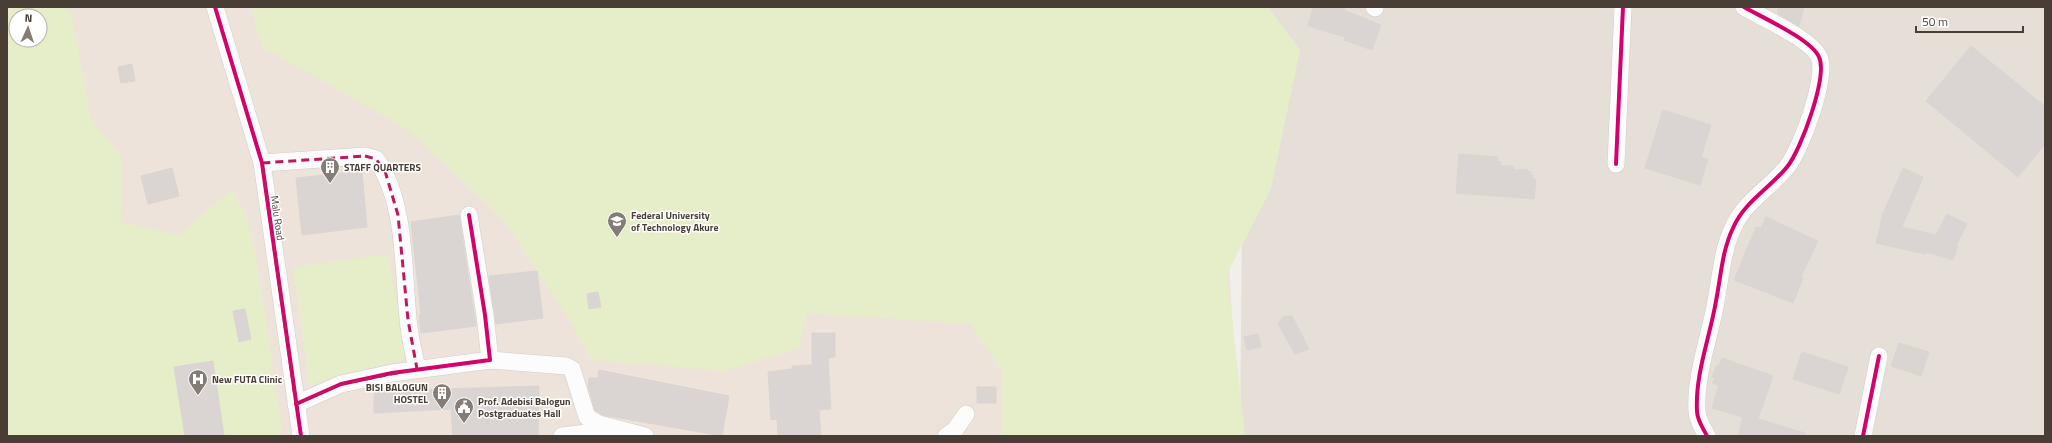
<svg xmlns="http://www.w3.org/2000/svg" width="2052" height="443" font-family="'Titillium Web',sans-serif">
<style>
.residential{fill:#e6dfd8}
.education{fill:#ede3da;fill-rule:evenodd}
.green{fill:#e6edc9;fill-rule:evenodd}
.building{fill:#dad5d2;stroke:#dad5d1}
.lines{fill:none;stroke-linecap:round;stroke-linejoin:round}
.minor-casing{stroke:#d0ccc8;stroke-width:18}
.minor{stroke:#fdfcfc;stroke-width:17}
.cycleway-casing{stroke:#fff;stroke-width:6}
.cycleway{stroke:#d6006c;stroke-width:4}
.marked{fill:none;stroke:#c2185b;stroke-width:3;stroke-dasharray:8 5;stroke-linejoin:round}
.labels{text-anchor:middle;stroke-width:3;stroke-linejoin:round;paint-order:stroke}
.poi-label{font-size:10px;font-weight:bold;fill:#493e36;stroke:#fff;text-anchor:start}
.street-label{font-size:10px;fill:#493e36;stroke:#fff}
</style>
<rect width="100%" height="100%" fill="#f2eeeb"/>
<!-- residential -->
<path class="residential" d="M1244 7H2045V436H1240Z"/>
<!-- education -->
<path class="education" d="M7 7H1214L1239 436H7ZM16 16H40V40H16Z"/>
<!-- green -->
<g class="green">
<path d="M7 7H62L71 12 91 119 122 156 121 222 179 235 232 190 247 219 257 260 283 436H7ZM16 16H40V40H16Z"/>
<path d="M251 7H1268L1300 50 1271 189 1227 274 1245 436H1001L1002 371 971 324 807 313 799 348 726 371 592 360 575 329 507 224 466 184 405 128 262 47Z"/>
<path d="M388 254 406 358 309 385 293 267Z"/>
</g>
<!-- building -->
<g class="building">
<path d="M1313 7H1345L1344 10 1381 25 1372 50 1344 40 1345 37 1308 26Z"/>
<path d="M1779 7H1804L1799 26 1777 13Z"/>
<path d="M1971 46 2045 106V144L2018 177 1926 101Z"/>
<path d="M132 64 135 81 121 83 118 67Z"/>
<path d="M1663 110 1711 125 1701 157 1708 159 1700 185 1645 168Z"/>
<path d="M1459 154 1498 157 1497 161 1501 162V166H1513L1514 170 1527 169 1528 172H1531L1530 175H1533V179H1536L1534 199 1456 193Z"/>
<path d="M172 168 179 196 148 204 141 176Z"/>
<path d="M1903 168 1923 177 1902 227 1936 235 1947 214 1967 224 1956 246H1958L1953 260 1926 252 1925 254 1876 243 1883 214Z"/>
<path d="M362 171 367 227 302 235 296 178Z"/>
<path d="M459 215 476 326 421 333 419 315H421L411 222Z"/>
<path d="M1766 217 1818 241 1801 277 1803 278 1793 303 1734 280 1756 227 1761 228Z"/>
<path d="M537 271 543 318 496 324 489 276Z"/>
<path d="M598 292 601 307 589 309 587 294Z"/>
<path d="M245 309 251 339 239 342 233 311Z"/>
<path d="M1284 316H1292L1309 349 1295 354 1278 324Z"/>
<path d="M812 333H835V357L828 358 831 409 819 410 821 435 778 436 777 419 771 420 768 372 792 369V366L812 365Z"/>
<path d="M1258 334 1261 347 1247 350 1244 337Z"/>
<path d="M1899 343 1929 352 1921 376 1891 366Z"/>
<path d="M1802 352 1848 367 1839 394 1793 379Z"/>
<path d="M1722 358 1773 376 1758 419 1805 433 1804 436H1738L1743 417 1712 408 1719 385 1713 383 1715 378 1712 377 1717 365 1719 366Z"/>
<path d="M213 361 224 436H185L174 367Z"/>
<path d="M599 370 729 396 722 436 603 415 595 410 588 386 589 378H598Z"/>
<path d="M539 386 538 436H453L451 409 374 413V391Z"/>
<rect x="977" y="387" width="19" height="16"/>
</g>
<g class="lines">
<defs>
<g id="minor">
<path d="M215 7 262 163 301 436"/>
<path d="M1374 7 1375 8"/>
<path d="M262 163 365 156 376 159C406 201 403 269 408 318 409 335 414 353 417 369"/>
<path d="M1616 164 1623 7"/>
<path d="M490 360 566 366 572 369 587 417 599 424 645 436"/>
<path d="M296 404 341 384 392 373 490 360 485 315 469 215"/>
<path d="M562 436 612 430"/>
<path d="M946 436 955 430 966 414"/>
<path d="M1707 436C1703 428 1697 420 1697 411 1695 374 1710 337 1716 301 1721 276 1722 251 1733 228 1744 202 1770 188 1787 167 1801 150 1828 76 1819 57 1811 39 1761 17 1744 7"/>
<path d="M1863 436 1879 356"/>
</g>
</defs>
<!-- minor casing -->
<use href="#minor" class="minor-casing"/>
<!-- minor -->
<use href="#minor" class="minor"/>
<defs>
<g id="cycleway">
<path d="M215 7 262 163 301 436"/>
<path d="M1616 164 1623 7"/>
<path d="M296 404 341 384 392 373 490 360 485 315 469 215"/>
<path d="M1707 436C1703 428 1697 420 1697 411 1695 374 1710 337 1716 301 1721 276 1722 251 1733 228 1744 202 1770 188 1787 167 1801 150 1828 76 1819 57 1811 39 1761 17 1744 7"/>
<path d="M1863 436 1879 356"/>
</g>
</defs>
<!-- cycleway casing -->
<use href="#cycleway" class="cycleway-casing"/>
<!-- cycleway -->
<use href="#cycleway" class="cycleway"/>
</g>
<!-- marked area -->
<path class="marked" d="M365 156 376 159 385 171 398 215 408 320 417 369 341 384 296 404 262 163Z"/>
<!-- icons -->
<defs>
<symbol id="building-pin" viewBox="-11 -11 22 30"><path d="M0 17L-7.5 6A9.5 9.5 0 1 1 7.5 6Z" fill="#847c75" stroke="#fff"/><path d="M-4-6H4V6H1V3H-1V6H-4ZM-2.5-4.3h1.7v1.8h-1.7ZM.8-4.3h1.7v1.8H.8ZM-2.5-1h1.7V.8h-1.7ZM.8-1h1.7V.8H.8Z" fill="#fff"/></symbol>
<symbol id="university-pin" viewBox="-11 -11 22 30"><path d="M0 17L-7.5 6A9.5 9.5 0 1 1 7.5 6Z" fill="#847c75" stroke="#fff"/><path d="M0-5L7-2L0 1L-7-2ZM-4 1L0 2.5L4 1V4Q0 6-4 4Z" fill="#fff"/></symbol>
<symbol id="hospital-pin" viewBox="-11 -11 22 30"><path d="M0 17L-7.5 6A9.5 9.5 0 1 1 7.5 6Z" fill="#847c75" stroke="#fff"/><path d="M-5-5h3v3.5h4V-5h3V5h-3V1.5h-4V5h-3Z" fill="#fff"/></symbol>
<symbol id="civic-pin" viewBox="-11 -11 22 30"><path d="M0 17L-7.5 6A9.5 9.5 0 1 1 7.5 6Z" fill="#847c75" stroke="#fff"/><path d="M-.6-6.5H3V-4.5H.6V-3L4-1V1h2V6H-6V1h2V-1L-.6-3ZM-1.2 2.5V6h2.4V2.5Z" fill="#fff"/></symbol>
</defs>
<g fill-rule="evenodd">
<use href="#building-pin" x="319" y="156" width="22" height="30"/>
<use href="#university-pin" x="606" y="210" width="22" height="30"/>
<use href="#hospital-pin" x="187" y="368" width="22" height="30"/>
<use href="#building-pin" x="431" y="382" width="22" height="30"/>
<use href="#civic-pin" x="453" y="396" width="22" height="30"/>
</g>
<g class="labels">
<!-- poi labels -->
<g class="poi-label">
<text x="344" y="171">STAFF QUARTERS</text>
<text x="631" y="219">Federal University<tspan x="631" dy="12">of Technology Akure</tspan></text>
<text x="212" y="383">New FUTA Clinic</text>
<text x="428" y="391" text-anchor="end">BISI BALOGUN<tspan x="428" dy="12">HOSTEL</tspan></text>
<text x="478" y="405">Prof. Adebisi Balogun<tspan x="478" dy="12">Postgraduates Hall</tspan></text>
</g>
<!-- street labels -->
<g class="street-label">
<text transform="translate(278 218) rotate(82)" y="4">Malu Road</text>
</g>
</g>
<!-- border -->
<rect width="2052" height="443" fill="none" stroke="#493e36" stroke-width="16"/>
<!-- north arrow -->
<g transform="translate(28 28) rotate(3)"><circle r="19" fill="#ffffff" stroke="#b6b2af"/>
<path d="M0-3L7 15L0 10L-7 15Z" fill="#847c75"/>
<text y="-6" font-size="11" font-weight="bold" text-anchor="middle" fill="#493e36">N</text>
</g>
<!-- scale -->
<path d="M1916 26v6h107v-6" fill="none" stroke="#493e36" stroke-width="2"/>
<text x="1922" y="26" font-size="12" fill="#493e36" stroke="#ffffff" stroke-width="3" paint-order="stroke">50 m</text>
</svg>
